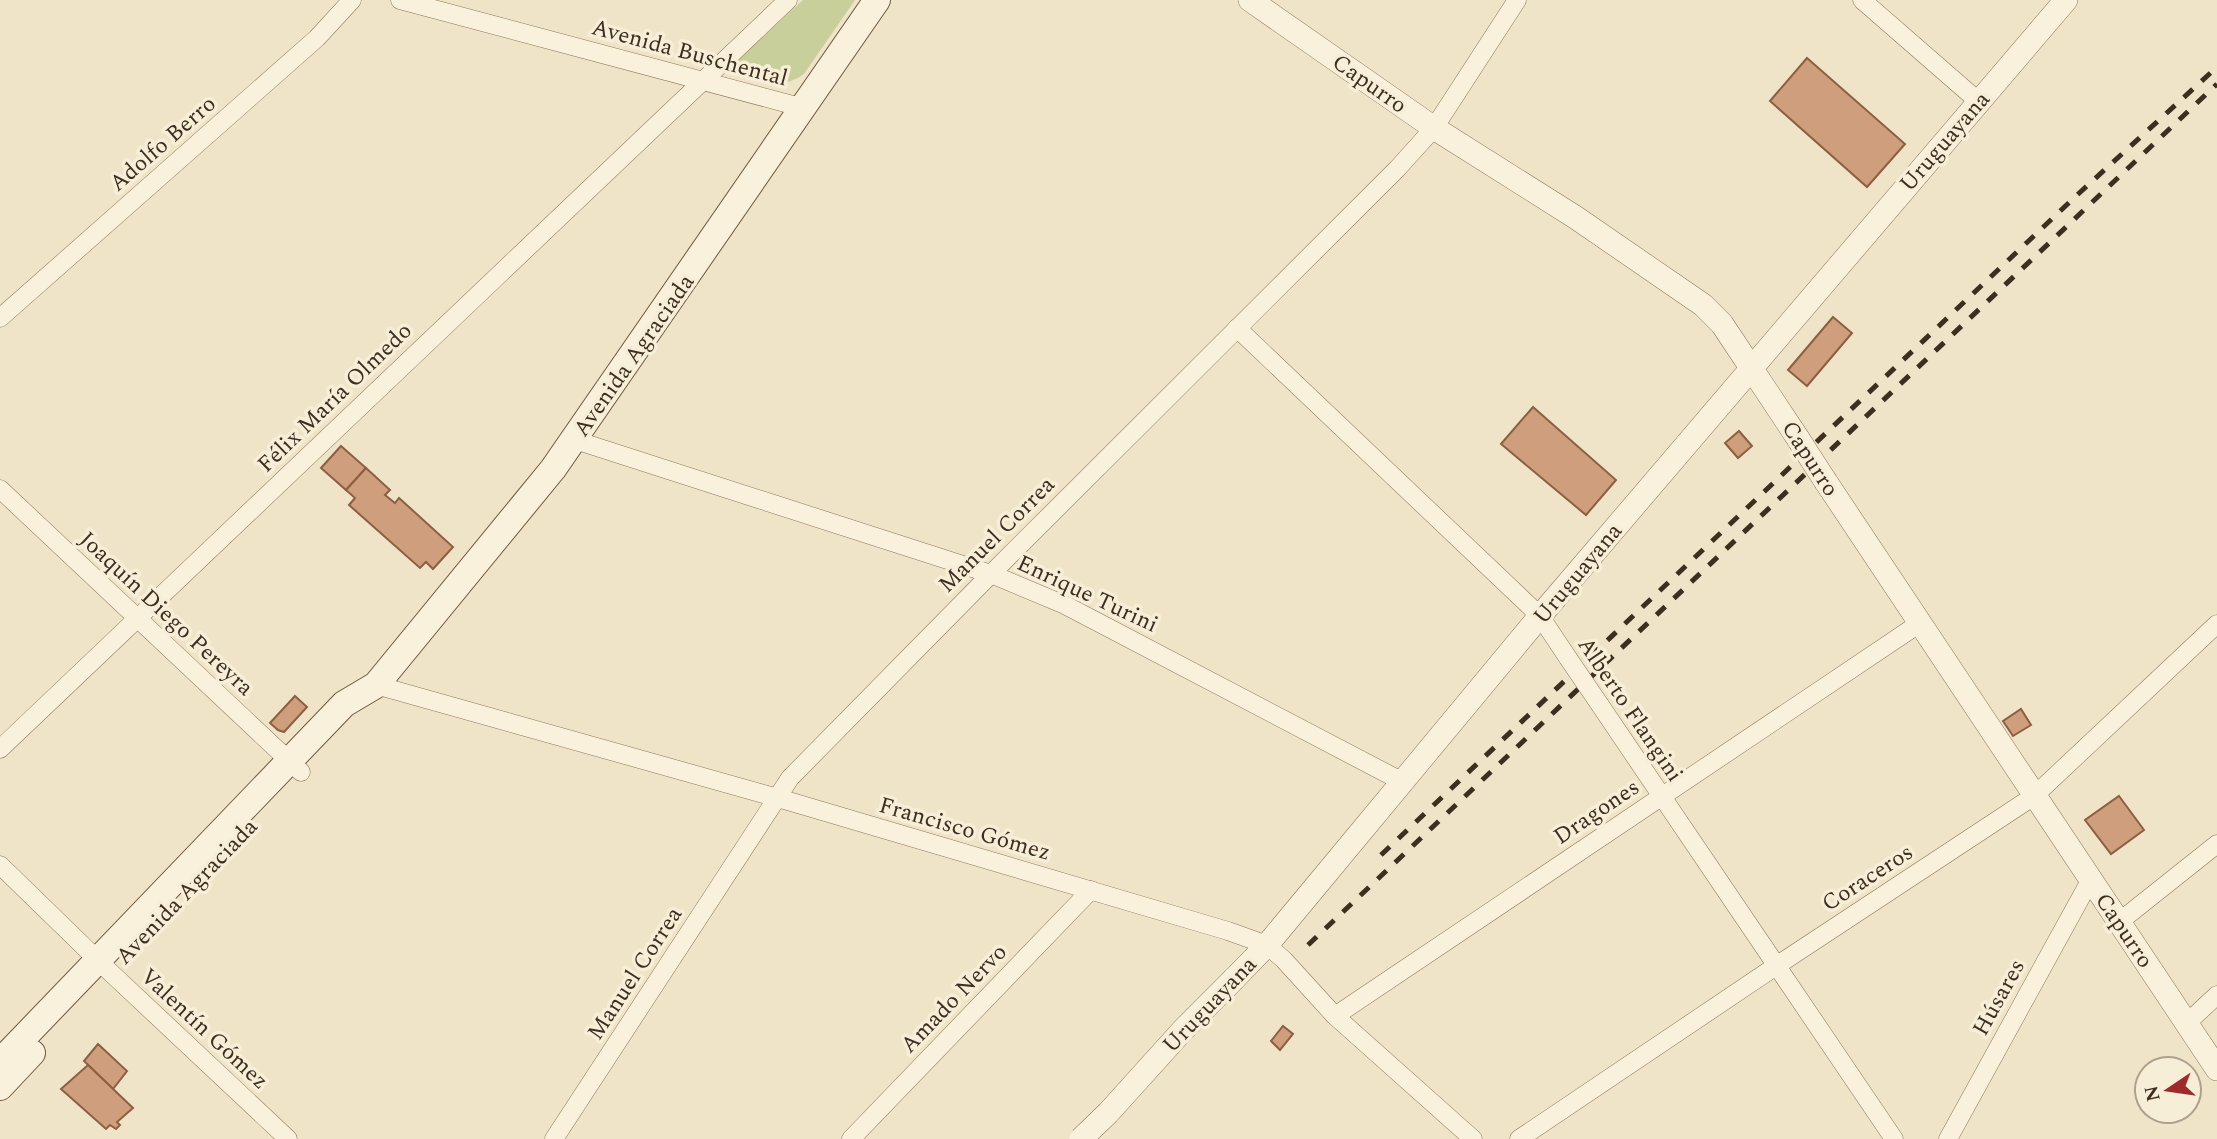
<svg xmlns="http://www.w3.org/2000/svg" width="2217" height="1139" font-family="Spectral,serif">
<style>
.green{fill:#c9cf9b}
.building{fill:#cf9f7d;stroke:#8d5f41;stroke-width:2}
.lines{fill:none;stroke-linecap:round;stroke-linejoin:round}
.minor-casing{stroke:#8d765c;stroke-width:19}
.tertiary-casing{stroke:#8d765c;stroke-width:24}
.secondary-casing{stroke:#6f573f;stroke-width:28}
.minor{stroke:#faf1dc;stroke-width:18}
.tertiary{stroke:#faf1dc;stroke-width:23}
.secondary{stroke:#faf1dc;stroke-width:26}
.rail{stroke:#3d2e20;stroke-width:5;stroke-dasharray:12 12;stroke-linecap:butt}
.minor-bridge-casing{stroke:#8d765c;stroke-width:19;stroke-linecap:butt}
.tertiary-bridge-casing{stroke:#8d765c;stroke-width:24;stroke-linecap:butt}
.minor-bridge{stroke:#faf1dc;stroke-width:18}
.tertiary-bridge{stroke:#faf1dc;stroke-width:23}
.labels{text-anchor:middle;stroke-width:7;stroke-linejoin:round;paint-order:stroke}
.street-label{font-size:23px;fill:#3d2e20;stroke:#f7eed8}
</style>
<rect width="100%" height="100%" fill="#f0e4c8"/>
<!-- green -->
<path class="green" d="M803 0H855L804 74C781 90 765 82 740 77L737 74 735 64 738 59Z"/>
<!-- building -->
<g class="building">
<path d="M1807 58 1905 144 1867 187 1770 101Z"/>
<path d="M1833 317 1852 333 1807 386 1788 370Z"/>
<path d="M1533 407 1616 480 1586 515 1501 444Z"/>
<path d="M1739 431 1752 446 1738 458 1725 443Z"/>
<path d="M341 446 366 468 346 490 321 468Z"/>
<path d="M366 468 390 490 385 495 395 503 399 498 453 547 433 569 426 562 420 568 349 505 355 498 346 490Z"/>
<path d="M295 696 307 707 284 732 278 730 270 723Z"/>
<path d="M2021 709 2031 725 2013 736 2003 721Z"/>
<path d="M2119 796 2144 830 2111 854 2085 820Z"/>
<path d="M1283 1026 1293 1034 1280 1050 1271 1041Z"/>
<path d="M98 1044 127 1071 113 1089 84 1061Z"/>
<path d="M88 1065 133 1108 117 1122 120 1125 116 1129 110 1125 106 1129 61 1089Z"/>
</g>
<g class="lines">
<defs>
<g id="minor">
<path d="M400 0 804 108"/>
<path d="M1862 0 1978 101"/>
<path d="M0 318 317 38 352 0"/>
<path d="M1237 328 1540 616 1568 658"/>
<path d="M575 440 991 574 1065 605 1403 782"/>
<path d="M0 489 301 772"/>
<path d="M376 685 778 798 1228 931 1267 945 1284 960 1335 1016 1473 1139"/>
<path d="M1600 705 1894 1139"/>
<path d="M0 749 788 0"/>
<path d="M0 865 109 971 288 1139"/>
<path d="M2119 922 2217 844"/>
<path d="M1335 1016 1920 623"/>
<path d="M2187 1023 2217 995"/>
<path d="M554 1139 790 778 991 574 1397 169 1434 128 1517 0"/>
<path d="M851 1139 1091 890"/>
<path d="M1519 1139 1776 966 2034 796 2217 624"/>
<path d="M1948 1139 2091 879"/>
</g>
<g id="tertiary">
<path d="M1250 0 1434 128 1575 217 1703 305 1722 324 1799 440"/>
<path d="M1826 482 2217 1069"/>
<path d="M1234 979 1267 945 1540 616 2066 0"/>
</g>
<g id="secondary">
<path d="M0 1062 344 704 376 685 553 469 877 0"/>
<path d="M0 1087 32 1053"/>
</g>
</defs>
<!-- minor casing -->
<use href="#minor" class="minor-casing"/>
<!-- tertiary casing -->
<use href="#tertiary" class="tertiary-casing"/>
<!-- secondary casing -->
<use href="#secondary" class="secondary-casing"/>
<!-- minor -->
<use href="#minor" class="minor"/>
<!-- tertiary -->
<use href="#tertiary" class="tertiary"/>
<!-- secondary -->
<use href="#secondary" class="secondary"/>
<!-- rail -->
<g class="rail">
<path d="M1381 855 2076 196 2217 67"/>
<path d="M1308 945 2217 84"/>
</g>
<defs>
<path id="minor-bridge" d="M1568 658 1600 705"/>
<g id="tertiary-bridge">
<path d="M1799 440 1826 482"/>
<path d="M1081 1139 1108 1113 1183 1030 1234 979"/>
</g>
</defs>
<!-- minor-bridge casing -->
<use href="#minor-bridge" class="minor-bridge-casing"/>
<!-- tertiary-bridge casing -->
<use href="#tertiary-bridge" class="tertiary-bridge-casing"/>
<!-- minor-bridge -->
<use href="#minor-bridge" class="minor-bridge"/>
<!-- tertiary-bridge -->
<use href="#tertiary-bridge" class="tertiary-bridge"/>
</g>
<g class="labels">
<!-- street labels -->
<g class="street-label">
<text transform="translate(690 52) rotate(15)" y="8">Avenida Buschental</text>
<text transform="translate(1370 83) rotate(35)" y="8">Capurro</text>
<text transform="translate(1944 141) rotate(-49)" y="8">Uruguayana</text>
<text transform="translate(162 143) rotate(-41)" y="8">Adolfo Berro</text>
<text transform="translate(633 355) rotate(-55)" y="8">Avenida Agraciada</text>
<text transform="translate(334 397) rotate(-44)" y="8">Félix María Olmedo</text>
<text transform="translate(1811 458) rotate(57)" y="8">Capurro</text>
<text transform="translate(996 534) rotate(-45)" y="8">Manuel Correa</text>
<text transform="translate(1577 573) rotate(-50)" y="8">Uruguayana</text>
<text transform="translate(1088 593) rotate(25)" y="8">Enrique Turini</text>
<text transform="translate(167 613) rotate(43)" y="8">Joaquín Diego Pereyra</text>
<text transform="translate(1631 709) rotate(56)" y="8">Alberto Flangini</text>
<text transform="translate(1596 811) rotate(-34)" y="8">Dragones</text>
<text transform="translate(965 828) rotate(16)" y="8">Francisco Gómez</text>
<text transform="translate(1867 877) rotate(-33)" y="8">Coraceros</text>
<text transform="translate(186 891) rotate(-46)" y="8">Avenida Agraciada</text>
<text transform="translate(2125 930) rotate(56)" y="8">Capurro</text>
<text transform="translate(634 973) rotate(-57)" y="8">Manuel Correa</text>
<text transform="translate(1998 997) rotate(-61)" y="8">Húsares</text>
<text transform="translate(953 998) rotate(-46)" y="8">Amado Nervo</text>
<text transform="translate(1209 1004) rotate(-46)" y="8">Uruguayana</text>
<text transform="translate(205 1028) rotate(43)" y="8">Valentín Gómez</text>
</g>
</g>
<!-- north arrow -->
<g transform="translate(2168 1090) rotate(257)"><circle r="33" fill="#f7eed8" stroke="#ada18e" stroke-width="2"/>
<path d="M0-5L12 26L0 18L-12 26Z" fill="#9e2a2b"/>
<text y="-10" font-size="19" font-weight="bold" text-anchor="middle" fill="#3d2e20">N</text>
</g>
</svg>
